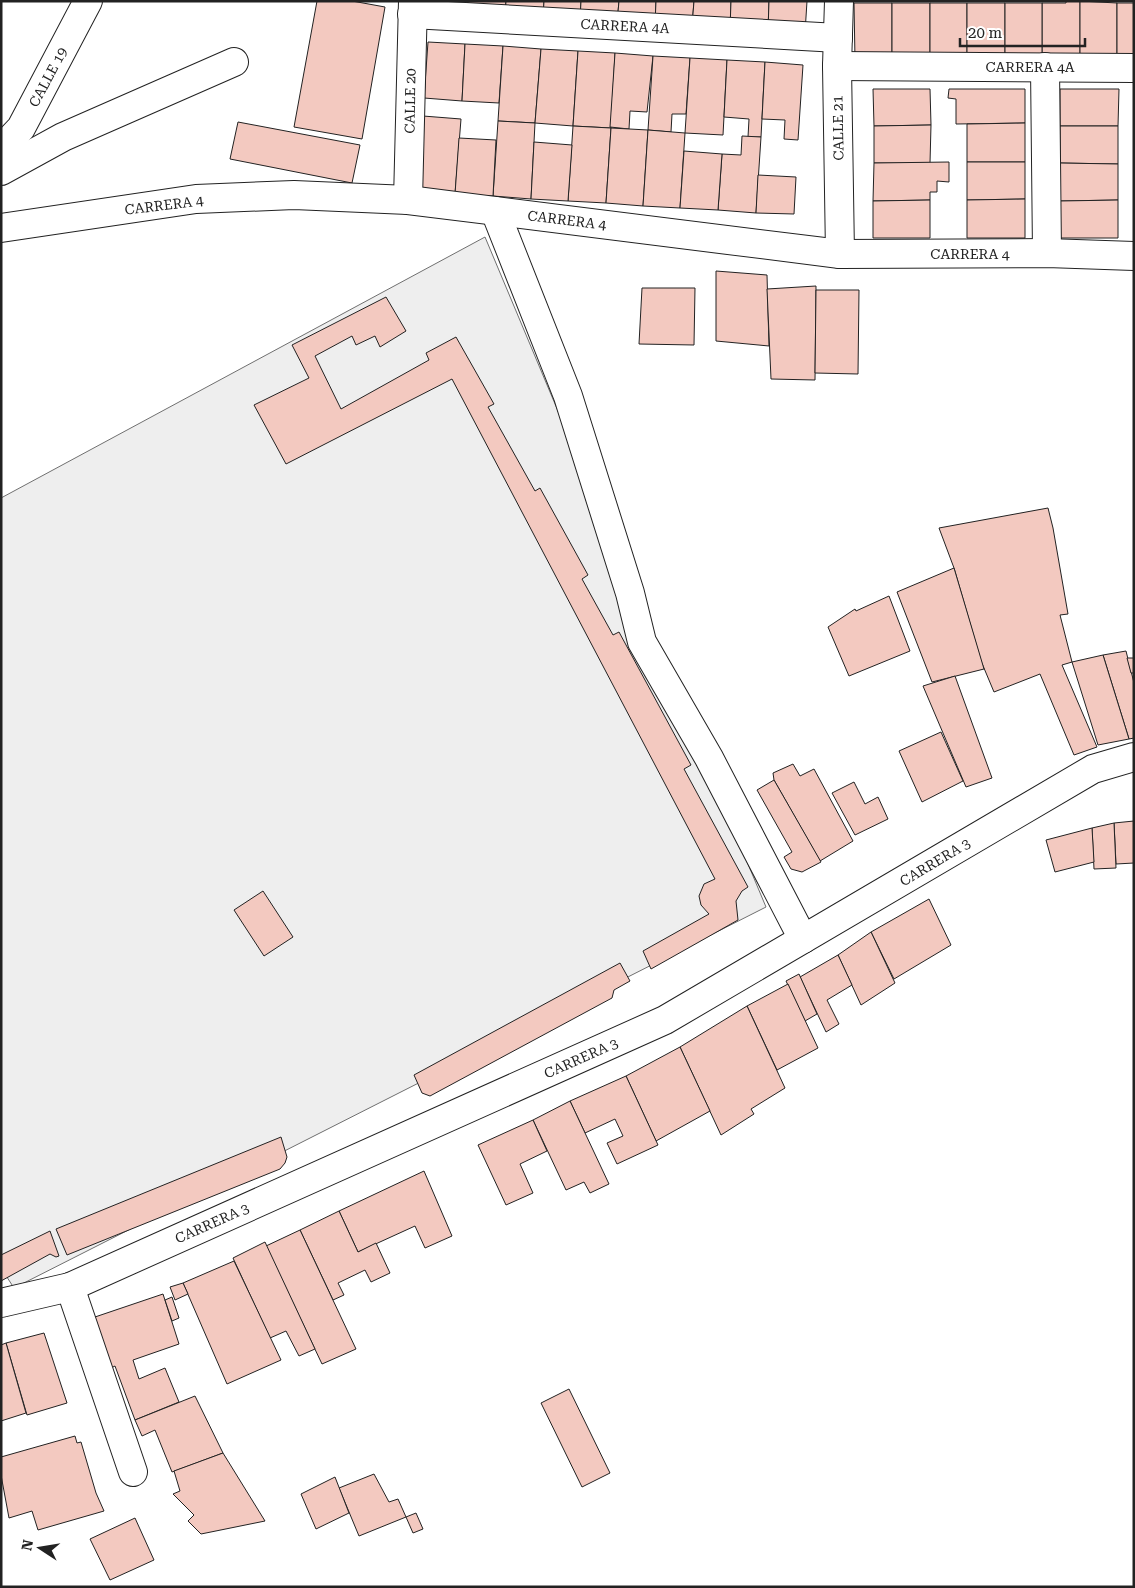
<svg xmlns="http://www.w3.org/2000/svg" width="1135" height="1588" font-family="'Roboto Serif',serif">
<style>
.green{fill:#eee;stroke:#6f6f6f}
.building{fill:#f3c9c0;stroke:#222}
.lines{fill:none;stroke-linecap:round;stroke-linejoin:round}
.minor-casing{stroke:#222;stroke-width:30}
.major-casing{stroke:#222;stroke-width:30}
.minor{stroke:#fff;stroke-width:28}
.major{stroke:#fff;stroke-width:28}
.labels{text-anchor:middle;stroke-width:4;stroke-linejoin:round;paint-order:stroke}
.street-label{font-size:14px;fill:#222;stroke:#fff}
</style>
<rect width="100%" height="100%" fill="#fff"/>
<!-- green -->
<path class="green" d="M485 237 766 907 14 1288 1 1268V498Z"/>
<!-- building -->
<g class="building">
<path d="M317 1H352L385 7 362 139 294 127Z"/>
<path d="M468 1H506L505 16 467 13Z"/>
<path d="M506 1H544L543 18 505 16Z"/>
<path d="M544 1H581L580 20 543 18Z"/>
<path d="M581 1H619L617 23 580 20Z"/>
<path d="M619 1H656L655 24 617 23Z"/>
<path d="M656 1H694L692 26 655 24Z"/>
<path d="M694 1H731L730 29 692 26Z"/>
<path d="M731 1H769L768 31 730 29Z"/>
<path d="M769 1H807L805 33 768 31Z"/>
<path d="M1066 1H1080V59L1042 60V3H1066Z"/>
<path d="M1080 1 1117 3V59H1080Z"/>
<path d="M854 3H892V60H855Z"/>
<rect x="892" y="3" width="38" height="57"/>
<path d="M930 3H967V59L930 60Z"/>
<path d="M967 3H1005V60L967 59Z"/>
<rect x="1005" y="3" width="37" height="57"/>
<rect x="1117" y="3" width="17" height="56"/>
<path d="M428 42 465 44 462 101 424 98Z"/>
<path d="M465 44 503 46 499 103 462 101Z"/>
<path d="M503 46 541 49 535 123 498 121Z"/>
<path d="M541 49 578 51 573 126 535 123Z"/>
<path d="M578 51 615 53 611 128 573 126Z"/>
<path d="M615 53 653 56 647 112 630 111 629 129 610 127Z"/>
<path d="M653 56 690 58 686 114H672L671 132 648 130Z"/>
<path d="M690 58 727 60 723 135 685 133Z"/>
<path d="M727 60 765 62 761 137H748L749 119 724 117Z"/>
<path d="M765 62 803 65 798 140 784 139 785 120 762 119Z"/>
<path d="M873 89H930L931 125 874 126Z"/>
<path d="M949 89H1025V123L956 124V99L948 98Z"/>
<path d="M1060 89H1119L1118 126H1060Z"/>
<path d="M423 116 461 119 455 194 418 192Z"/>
<path d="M498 121 535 123 531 199 493 196Z"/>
<path d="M238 122 360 145 352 183 230 159Z"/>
<path d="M1025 123V162H967V124Z"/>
<path d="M931 125 930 163H874V126Z"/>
<path d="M573 126 611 128 606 203 568 201Z"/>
<path d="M1060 126H1118V164L1060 163Z"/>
<path d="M611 128 648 130 643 206 606 203Z"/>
<path d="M648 130 685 133 680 208 643 206Z"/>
<path d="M742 136 761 137 756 213 718 210 722 154 741 155Z"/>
<path d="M459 138 496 140 493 196 455 194Z"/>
<path d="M534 142 572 145 568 201 531 199Z"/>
<path d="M684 151 722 154 718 210 680 208Z"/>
<path d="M949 162V182L937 181V192H930V200L873 201 874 163Z"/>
<path d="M967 162H1025V199L967 200Z"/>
<path d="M1060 163 1118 164V200L1060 201Z"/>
<path d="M758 175 796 177 794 214 756 213Z"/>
<path d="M1025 199V238H967V200Z"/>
<path d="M930 200V238H873V201Z"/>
<path d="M1118 200V238H1060V201Z"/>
<path d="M716 271 767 275 769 346 716 341Z"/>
<path d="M816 286 815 380 771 379 767 289Z"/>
<path d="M642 288H695L694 345 639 344Z"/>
<path d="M816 290H859L858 374 815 373Z"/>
<path d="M386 297 406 331 380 347 375 336 356 345 352 336 315 356 341 409 429 360 426 353 456 337 494 404 488 407 535 491 540 488 588 575 582 579 613 635 619 632 691 765 684 769 748 887 742 891 736 901 738 920 651 969 643 951 709 914 701 905 699 896 704 884 715 879 452 379 286 464 254 405 309 378 292 345Z"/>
<path d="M1048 508 1053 528 1068 614 1060 615 1072 662 1062 665 1097 747 1074 755 1040 674 994 692 981 661 954 568 939 528Z"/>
<path d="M954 568 984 669 932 682 897 592Z"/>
<path d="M889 596 910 651 849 676 828 627 855 609 856 611Z"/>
<path d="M1126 651 1134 683V738L1129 739 1103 655Z"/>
<path d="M1103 655 1129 739 1098 745 1072 662Z"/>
<path d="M1127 658H1134V673H1131Z"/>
<path d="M955 676 992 778 966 787 923 686Z"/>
<path d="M941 732 963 781 922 802 899 751Z"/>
<path d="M793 764 800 776 814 769 853 841 820 861 774 780 773 773Z"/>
<path d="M774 780 821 862 802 872 791 869 784 857 792 852 757 790Z"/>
<path d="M854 782 865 804 878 797 888 819 855 835 832 793Z"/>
<path d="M1134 821V863L1116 864 1114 823Z"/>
<path d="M1114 823 1116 868 1094 869 1092 828Z"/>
<path d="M1092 828 1094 862 1055 872 1046 840Z"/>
<path d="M263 891 293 937 264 956 234 910Z"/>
<path d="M929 899 951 945 894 979 871 932Z"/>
<path d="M871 932 895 983 861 1005 838 955Z"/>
<path d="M838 955 852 985 827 1000 839 1024 826 1032 800 977Z"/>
<path d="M620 963 630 981 614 990 612 998 430 1096 422 1093 414 1075Z"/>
<path d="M799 974 817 1014 805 1021 786 981Z"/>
<path d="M788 984 818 1048 777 1070 747 1006Z"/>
<path d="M747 1006 785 1088 751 1109 754 1114 721 1135 680 1047Z"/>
<path d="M680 1047 710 1111 656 1141 626 1076Z"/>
<path d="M626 1076 658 1145 617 1164 607 1143 623 1136 615 1119 585 1133 570 1101Z"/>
<path d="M570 1101 609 1184 590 1193 584 1182 566 1190 533 1120Z"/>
<path d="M533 1120 547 1151 520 1164 533 1193 506 1205 478 1145Z"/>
<path d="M281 1137 287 1157 285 1163 280 1169 67 1255 56 1229Z"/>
<path d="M424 1171 452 1236 425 1248 415 1226 358 1252 339 1211Z"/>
<path d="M339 1211 358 1252 376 1243 390 1273 371 1282 365 1270 338 1283 344 1295 333 1300 300 1230Z"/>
<path d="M300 1230 356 1349 322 1364 266 1246Z"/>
<path d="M50 1231 59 1256 56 1257 50 1254 1 1281V1255Z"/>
<path d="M265 1242 315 1349 299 1356 286 1331 270 1338 233 1258Z"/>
<path d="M234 1261 281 1360 227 1384 183 1283Z"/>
<path d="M183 1283 188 1294 175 1300 170 1287Z"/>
<path d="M163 1294 179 1344 133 1360 139 1379 165 1368 179 1402 135 1420 115 1366 109 1369 92 1318Z"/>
<path d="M172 1297 179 1318 172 1321 165 1300Z"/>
<path d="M44 1333 67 1403 27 1415 6 1343Z"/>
<path d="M6 1343 26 1413 1 1421V1345Z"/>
<path d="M569 1389 610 1473 582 1487 541 1403Z"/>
<path d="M195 1396 223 1453 172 1472 155 1430 142 1436 135 1420Z"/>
<path d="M75 1436 77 1443 81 1442 96 1493 104 1511 38 1530 32 1511 9 1518 1 1475V1457Z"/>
<path d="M223 1453 265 1521 201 1534 188 1521 194 1515 173 1494 180 1491 174 1471Z"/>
<path d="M374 1474 389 1502 398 1499 406 1517 359 1536 339 1488Z"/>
<path d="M335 1477 349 1513 316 1529 301 1494Z"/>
<path d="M416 1513 423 1529 413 1533 406 1517Z"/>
<path d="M135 1518 154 1560 110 1580 90 1539Z"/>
</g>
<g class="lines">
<defs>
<g id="minor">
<path d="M839 1 837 66 840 254"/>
<path d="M412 14 838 38"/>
<path d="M837 66 1134 68"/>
<path d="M1045 67 1047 253"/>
<path d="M1 149 21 128 88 1"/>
<path d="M1 171 63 137 234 62"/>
<path d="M408 200 413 1"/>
<path d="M495 211 568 396 630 593 642 642 709 758 803 939"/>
<path d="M1 228 196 199 294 195 408 200 840 254 1047 253 1134 256"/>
<path d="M70 1287 133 1472"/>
</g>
<path id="major" d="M1 1303 70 1287 665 1020 1093 769 1134 757"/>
</defs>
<!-- minor casing -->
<use href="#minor" class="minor-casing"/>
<!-- major casing -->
<use href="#major" class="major-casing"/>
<!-- minor -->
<use href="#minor" class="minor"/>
<!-- major -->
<use href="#major" class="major"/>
</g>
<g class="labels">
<!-- street labels -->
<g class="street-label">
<text transform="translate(625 26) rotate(3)" y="5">CARRERA 4A</text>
<text x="1030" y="72">CARRERA 4A</text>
<text transform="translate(48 77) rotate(-62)" y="5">CALLE 19</text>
<text transform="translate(410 101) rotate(-89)" y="5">CALLE 20</text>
<text transform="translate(838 128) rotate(-91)" y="5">CALLE 21</text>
<text transform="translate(164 205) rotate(-7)" y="5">CARRERA 4</text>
<text transform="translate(567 220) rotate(7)" y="5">CARRERA 4</text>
<text x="970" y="259">CARRERA 4</text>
<text transform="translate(935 862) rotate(-31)" y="5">CARRERA 3</text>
<text transform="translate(581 1058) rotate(-24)" y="5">CARRERA 3</text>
<text transform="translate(212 1223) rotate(-24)" y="5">CARRERA 3</text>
</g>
</g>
<!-- border -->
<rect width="1135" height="1588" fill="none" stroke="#222222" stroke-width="5"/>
<!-- north arrow -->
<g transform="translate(40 1548) rotate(282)" stroke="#ffffff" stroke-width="4" paint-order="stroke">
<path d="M0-4L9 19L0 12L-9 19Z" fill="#222222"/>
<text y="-8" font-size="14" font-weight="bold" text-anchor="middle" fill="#222222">N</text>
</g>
<!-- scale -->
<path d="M960 38v8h125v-8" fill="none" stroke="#222222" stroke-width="2.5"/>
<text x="968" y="38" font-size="15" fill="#222222" stroke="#ffffff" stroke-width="4" paint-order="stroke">20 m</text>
</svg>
